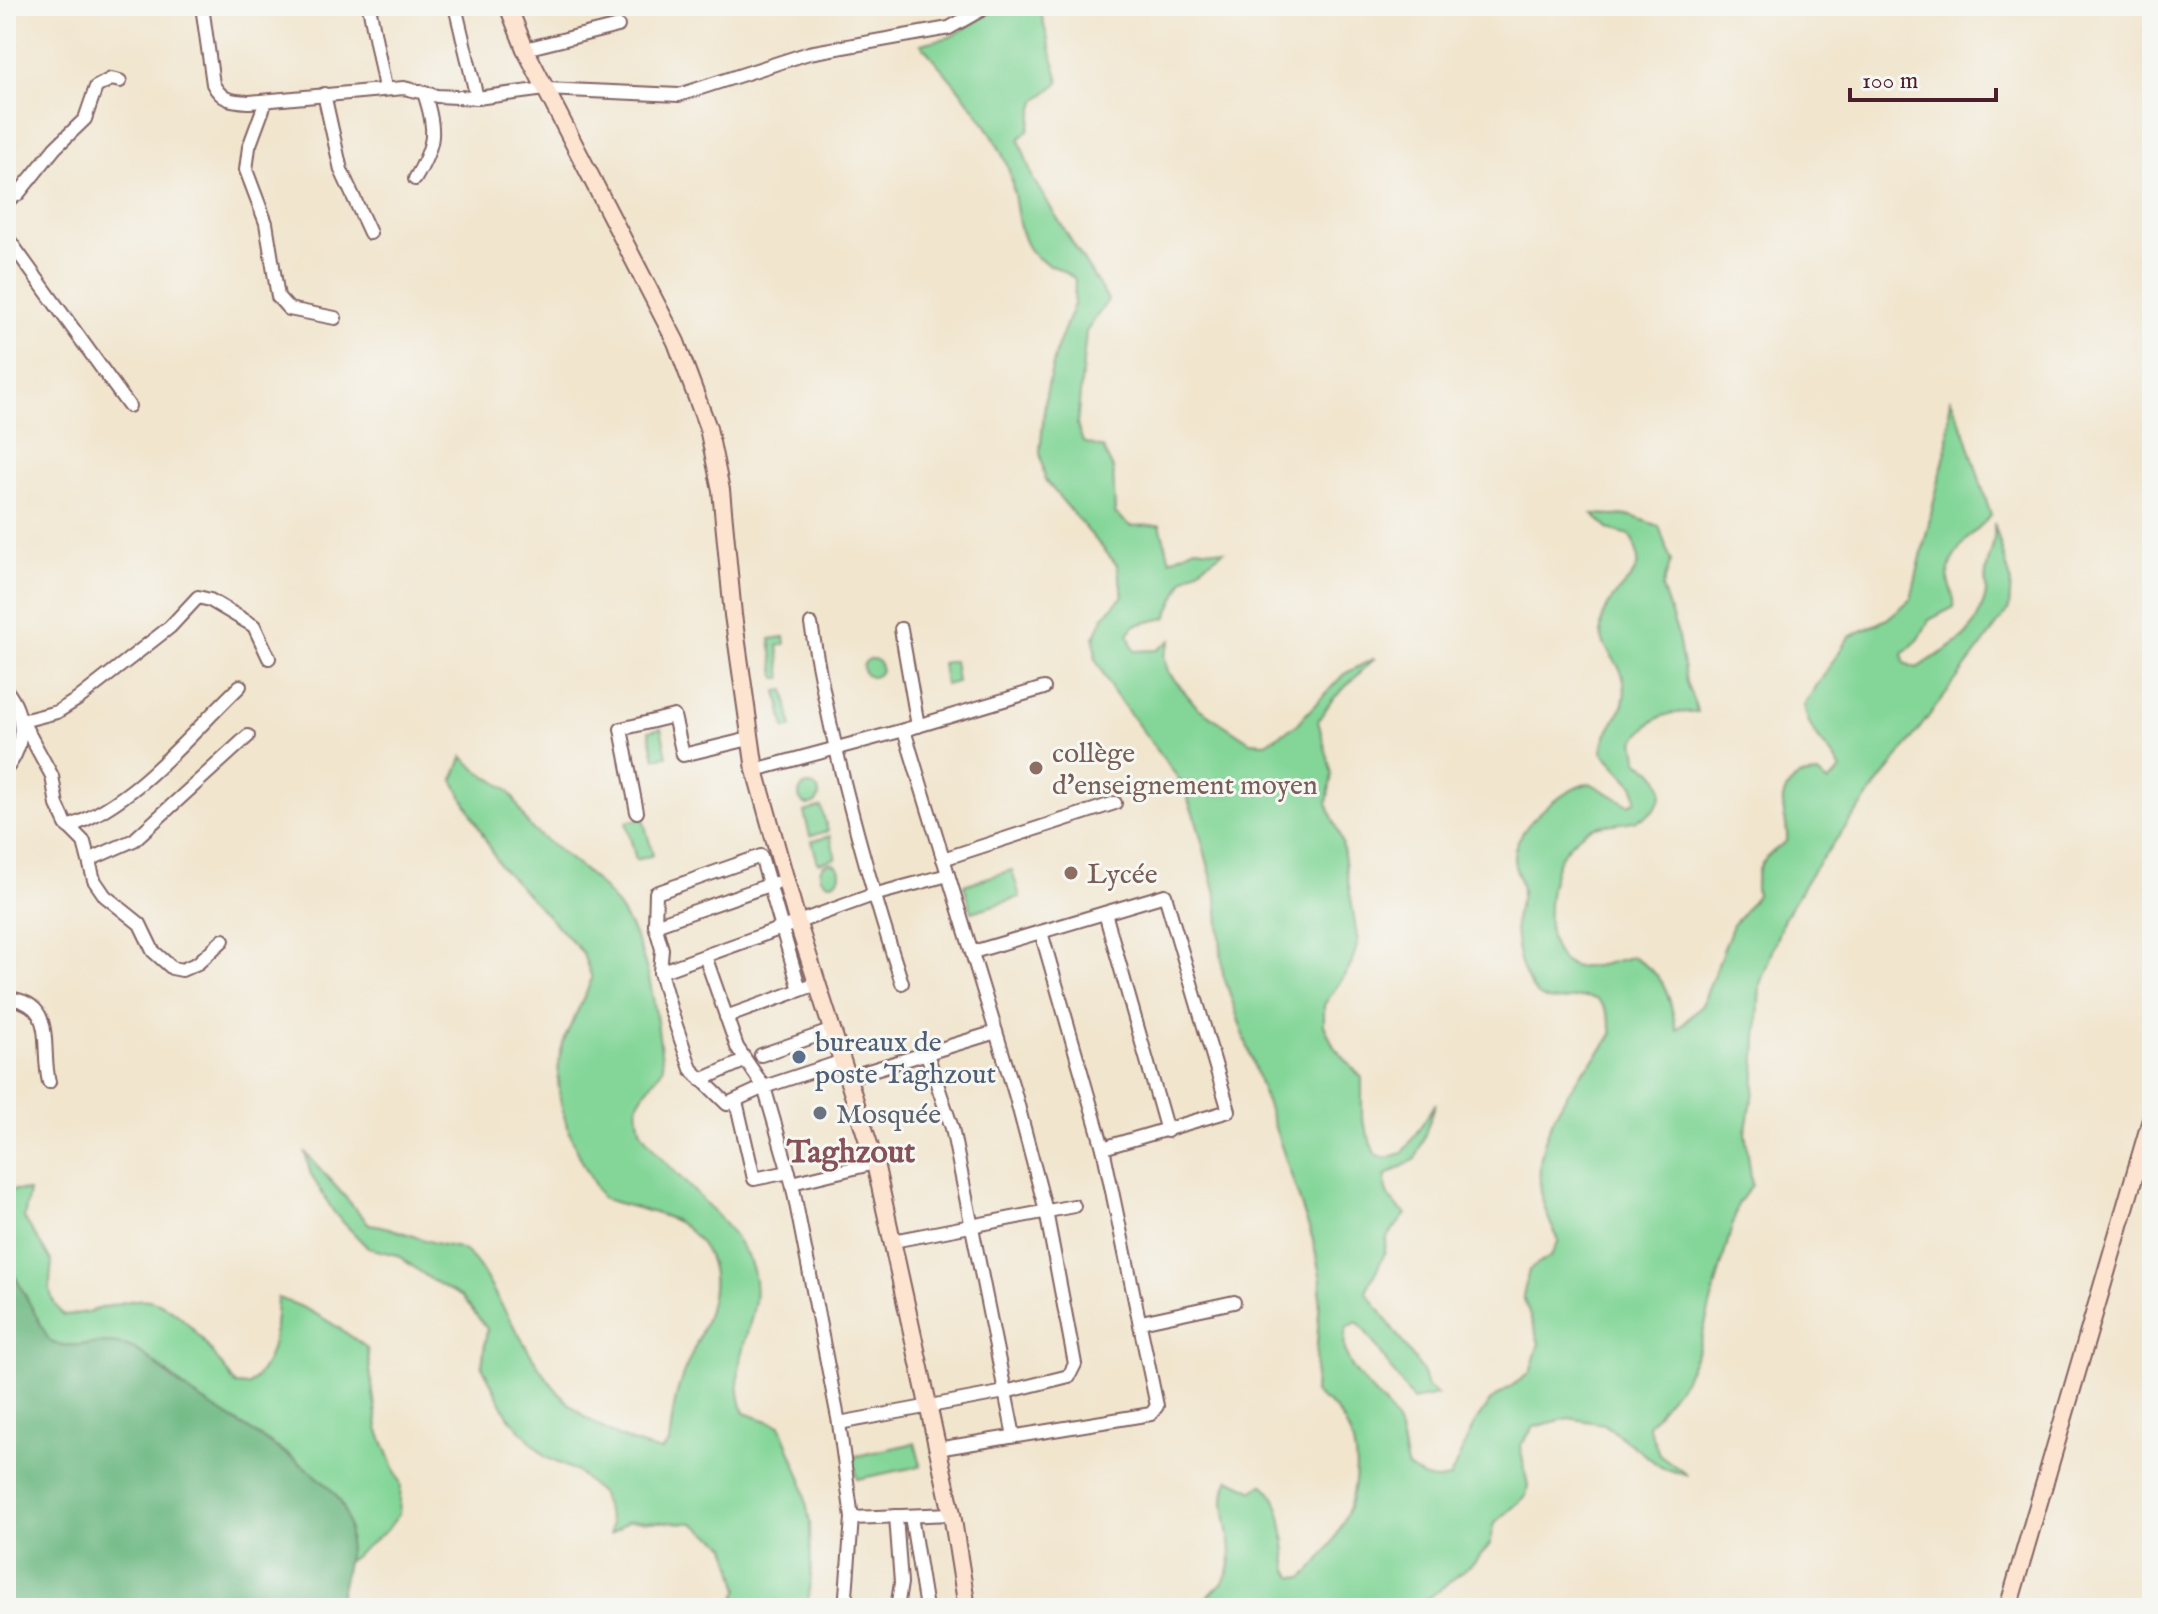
<svg xmlns="http://www.w3.org/2000/svg" width="2158" height="1614" font-family="'IM FELL English',serif">
<style>
.green{fill:#83d698;stroke:#667a62;stroke-width:2}
.forest{fill:#6ab780;stroke:#5a6b56;stroke-width:2}
.lines{fill:none;stroke-linecap:round;stroke-linejoin:round}
.minor-casing{stroke:#846464;stroke-width:16}
.secondary-casing{stroke:#846464;stroke-width:20}
.minor{stroke:#fff;stroke-width:12}
.secondary{stroke:#fde4d0;stroke-width:16}
.education-dot{fill:#8d6e63;stroke:#f6f6f2;stroke-width:3}
.service-dot{fill:#5c6f8a;stroke:#f6f6f2;stroke-width:3}
.worship-dot{fill:#6b7280;stroke:#f6f6f2;stroke-width:3}
.labels{text-anchor:middle;stroke-width:6;stroke-linejoin:round;paint-order:stroke}
.education-label{font-size:28px;fill:#785e54;stroke:#f6f6f2;text-anchor:start}
.service-label{font-size:28px;fill:#4e5e75;stroke:#f6f6f2;text-anchor:start}
.worship-label{font-size:28px;fill:#5b616d;stroke:#f6f6f2;text-anchor:start}
.quarter-label{font-size:32px;font-weight:bold;fill:#865157;stroke:#f6f6f2}
</style>
<rect width="100%" height="100%" fill="#f6f6f2"/>
<filter id="ink" filterUnits="userSpaceOnUse"><feTurbulence type="fractalNoise" baseFrequency=".0125" numOctaves="2"/><feDisplacementMap in="SourceGraphic" scale="16" xChannelSelector="R" yChannelSelector="G"/><feConvolveMatrix kernelMatrix="1 2 1 2 8 2 1 2 1" color-interpolation-filters="sRGB"/></filter>
<filter id="wash" filterUnits="userSpaceOnUse"><feTurbulence type="fractalNoise" baseFrequency=".006" numOctaves="4" result="noise"/><feDisplacementMap in="SourceGraphic" scale="32" xChannelSelector="R" yChannelSelector="G"/><feGaussianBlur stdDeviation="1.8" result="paint"/><feColorMatrix in="noise" values="0 0 0 0 0 0 0 0 0 0 0 0 0 0 0 0 0 1.4 0 .05"/><feComposite in="paint" operator="in"/></filter>
<g filter="url(#wash)">
<rect width="100%" height="100%" fill="#f1e5cd"/>
<!-- green -->
<g class="green">
<path d="M1001 6H1039L1059 82 1036 101 1029 129 1019 139 1033 179 1108 300 1086 332 1077 425 1083 442 1103 448 1113 469 1115 513 1130 526 1160 525 1170 560 1195 548 1224 551 1184 579 1166 618 1135 625 1128 634 1134 651 1157 650 1171 640 1164 656 1168 672 1197 707 1250 742 1266 743 1295 726 1344 674 1375 658 1332 700 1318 721 1332 774 1327 803 1342 842 1358 943 1350 967 1324 1005V1025L1334 1047 1362 1078V1118L1375 1154 1386 1158 1403 1153 1436 1103 1416 1159 1386 1175C1382 1194 1392 1203 1406 1214L1387 1238 1384 1255 1366 1291 1422 1370 1427 1387 1437 1395 1413 1400C1401 1386 1365 1326 1357 1322L1347 1327C1333 1366 1377 1389 1395 1419 1404 1434 1402 1452 1408 1468 1422 1478 1434 1483 1450 1478L1473 1426 1490 1401 1530 1373 1539 1343 1523 1296 1529 1270 1551 1256 1559 1240C1524 1180 1540 1131 1578 1078 1590 1063 1603 1051 1612 1034 1602 961 1557 1025 1532 988 1520 970 1515 943 1515 922 1515 912 1522 902 1522 892 1522 880 1513 868 1514 856 1516 825 1563 789 1590 783L1629 805 1636 800 1634 786 1602 752C1605 720 1632 714 1623 677 1619 658 1592 645 1604 614 1618 578 1654 578 1630 535L1608 529 1593 514 1631 516 1659 526 1671 561 1662 588 1677 632 1686 682 1698 712C1666 711 1653 715 1634 742L1638 761C1656 770 1672 789 1654 809 1635 831 1600 817 1580 835 1574 840 1567 847 1563 853 1547 877 1536 962 1578 967 1594 969 1616 960 1632 957 1669 977 1667 993 1677 1030L1702 1005 1733 925 1757 895C1752 868 1766 855 1787 841 1789 811 1770 800 1799 776L1818 774 1828 783 1841 770C1828 742 1811 742 1804 705L1849 637 1887 619 1911 599 1948 442 1950 397 1966 436 1991 516C1975 531 1949 552 1948 577 1948 588 1956 596 1954 607L1929 620 1919 639 1903 654 1904 663 1917 668C1950 646 1972 643 1985 598 1988 590 1984 581 1986 573 1989 553 1996 545 1994 523L2011 580 2009 609 1812 872 1784 918 1760 984 1754 1092 1745 1132 1752 1185 1738 1204 1698 1351 1684 1380 1648 1425 1659 1454 1688 1476 1661 1467 1604 1424 1568 1418 1534 1427 1520 1446 1528 1486 1526 1496 1495 1523 1490 1544 1476 1561 1416 1608H1194C1205 1598 1223 1586 1228 1572 1239 1541 1214 1509 1229 1479L1254 1491 1262 1484C1286 1499 1284 1546 1288 1571L1293 1577 1303 1578C1346 1539 1377 1464 1338 1413 1332 1405 1322 1399 1314 1393L1321 1280 1313 1240 1223 974 1217 898 1197 823 1181 782 1112 690 1096 660 1094 638 1104 616 1123 596 1117 565 1045 480 1040 452 1046 394 1057 348 1074 304 1075 279C1061 267 1039 264 1029 249 1014 226 1017 190 1007 165 988 118 953 83 921 44L950 37Z"/>
<path d="M784 637 785 644 778 646 782 678H776L770 639Z"/>
<circle cx="872" cy="668" r="9"/>
<path d="M954 661 957 682 945 685 942 663Z"/>
<path d="M785 690 792 728 785 729 777 691Z"/>
<path d="M661 728 667 756 655 758 649 731Z"/>
<path d="M463 756C476 773 491 777 506 789 519 800 521 820 533 830 559 852 591 872 612 899 650 945 656 1011 663 1068 656 1079 643 1092 638 1103 636 1110 639 1128 642 1133 672 1177 719 1207 746 1254 777 1309 721 1349 744 1413L780 1425 802 1480 810 1523 811 1578 807 1608H730L739 1590 727 1546 693 1523 629 1521 610 1534 611 1524 601 1494 576 1471 545 1457 508 1416 482 1366 487 1329 462 1297 430 1279 397 1255 368 1248 335 1214 311 1175 305 1152 369 1224C395 1227 414 1238 439 1244 446 1246 457 1246 463 1250 478 1259 489 1284 498 1299 544 1377 566 1427 661 1451L669 1444C672 1420 674 1399 682 1377 703 1324 742 1266 679 1223 662 1212 623 1206 602 1198 576 1152 545 1096 564 1041 572 1020 584 1000 592 978L582 952 500 866 453 780Z"/>
<circle cx="809" cy="795" r="10"/>
<path d="M821 807 828 831 810 836 804 812Z"/>
<path d="M643 818 653 855 636 860 626 822Z"/>
<path d="M830 836 836 858 818 863 812 841Z"/>
<circle cx="830" cy="873" r="10"/>
<path d="M1012 870 1020 897 972 912 964 885Z"/>
<path d="M6 1189 29 1191 24 1218 52 1262C49 1285 47 1298 63 1315 90 1315 110 1303 136 1300 176 1293 215 1357 236 1385L248 1386C275 1362 275 1332 277 1298 310 1307 340 1328 367 1348L378 1429 401 1485 399 1514 387 1530 347 1562C349 1540 351 1523 340 1502 324 1469 226 1418 192 1394 175 1381 146 1352 128 1346 100 1338 75 1351 49 1342L6 1259Z"/>
<path d="M915 1443 921 1466 857 1479 852 1457Z"/>
</g>
<!-- forest -->
<path class="forest" d="M6 1259 50 1342C75 1351 100 1338 127 1346 145 1352 166 1374 181 1386 217 1413 321 1468 340 1501 359 1533 344 1574 337 1608H6Z"/>
</g>
<g filter="url(#ink)">
<g class="lines">
<defs>
<g id="minor">
<path d="M202 6 213 84C222 101 232 101 250 102L404 88 437 96 477 98 545 89 679 95 809 53 949 28 988 6"/>
<path d="M369 6 385 88"/>
<path d="M455 6 477 98"/>
<path d="M525 49 618 26"/>
<path d="M324 94 341 170 370 233"/>
<path d="M266 101 249 147 246 170 266 223 278 297 289 309 335 318"/>
<path d="M415 179C435 145 437 131 424 93"/>
<path d="M6 201 18 194 55 148 85 119 96 87 111 79 120 81"/>
<path d="M6 236 129 406"/>
<path d="M811 624C831 746 864 866 902 983"/>
<path d="M901 629 918 726"/>
<path d="M6 690C25 714 26 744 6 769"/>
<path d="M904 730 1044 688"/>
<path d="M755 770 904 730 1015 1094 1046 1211 1075 1364 1069 1376 1005 1392 839 1423"/>
<path d="M637 812 621 729 674 716 683 755 749 739"/>
<path d="M68 827C137 802 188 736 240 686"/>
<path d="M91 859 134 840 248 736"/>
<path d="M943 859 1115 803"/>
<path d="M1105 913 1167 1131"/>
<path d="M655 925 775 883"/>
<path d="M223 940 198 963 182 970 172 968 153 951 140 924 105 896 94 880 84 842 66 824 57 805 52 776 22 721 57 712 78 699 170 627 198 597 210 600 254 626 269 658"/>
<path d="M973 952 1165 895 1229 1111 1103 1148"/>
<path d="M705 956 737 1047 764 1087 792 1183 839 1423 852 1518 845 1608"/>
<path d="M660 972 873 895 948 875"/>
<path d="M800 990 761 856 656 893 655 925 662 949 660 972 671 1011 691 1069 727 1104 764 1087 843 1061"/>
<path d="M6 998C58 1002 40 1046 49 1082"/>
<path d="M726 1017 817 984"/>
<path d="M927 1054 952 1128 1014 1436"/>
<path d="M761 1055 833 1030"/>
<path d="M849 1077 996 1032"/>
<path d="M701 1080 744 1061"/>
<path d="M736 1101 754 1179 789 1172"/>
<path d="M792 1183 875 1163"/>
<path d="M893 1241 1074 1206"/>
<path d="M1141 1322 1234 1302"/>
<path d="M937 1449 1151 1414 1157 1406 1103 1148 1041 932"/>
<path d="M896 1516 901 1583 897 1608"/>
<path d="M911 1516 926 1608"/>
<path d="M852 1518 952 1514"/>
</g>
<g id="secondary">
<path d="M508 6 525 49 676 342 708 428 721 490 733 615 755 770 798 924 875 1163 952 1514 967 1608"/>
<path d="M2008 1608 2152 1116"/>
</g>
</defs>
<!-- minor casing -->
<use href="#minor" class="minor-casing"/>
<!-- secondary casing -->
<use href="#secondary" class="secondary-casing"/>
<!-- minor -->
<use href="#minor" class="minor"/>
<!-- secondary -->
<use href="#secondary" class="secondary"/>
</g>
</g>
<!-- markers -->
<g class="education-dot">
<circle cx="1036" cy="768" r="8"/>
<circle cx="1071" cy="873" r="8"/>
</g>
<circle class="service-dot" cx="799" cy="1057" r="8"/>
<circle class="worship-dot" cx="820" cy="1113" r="8"/>
<g class="labels">
<!-- education labels -->
<g class="education-label">
<text x="1052" y="762">collège<tspan x="1052" dy="32">d'enseignement moyen</tspan></text>
<text x="1087" y="883">Lycée</text>
</g>
<!-- service labels -->
<g class="service-label">
<text x="815" y="1051">bureaux de<tspan x="815" dy="32">poste Taghzout</tspan></text>
</g>
<!-- worship labels -->
<g class="worship-label">
<text x="836" y="1123">Mosquée</text>
</g>
<!-- quarter labels -->
<g class="quarter-label">
<text x="851" y="1162">Taghzout</text>
</g>
</g>
<!-- margin -->
<rect width="2158" height="1614" fill="none" stroke="#f6f6f2" stroke-width="32"/>
<!-- scale -->
<path d="M1850 88v12h146v-12" fill="none" stroke="#4a1f2b" stroke-width="4"/>
<text x="1862" y="88" font-size="24" fill="#4a1f2b" stroke="#f6f6f2" stroke-width="6" paint-order="stroke">100 m</text>
</svg>
